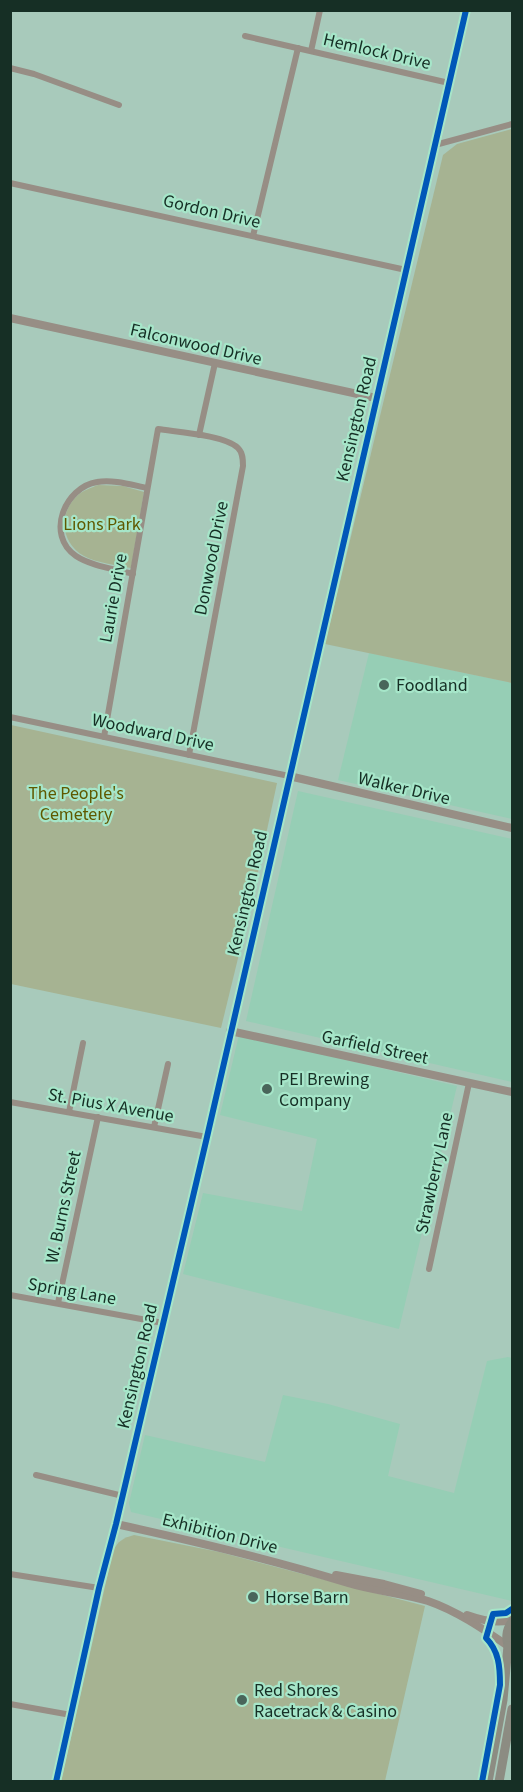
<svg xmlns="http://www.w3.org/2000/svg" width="523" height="1792" font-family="'Source Sans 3',sans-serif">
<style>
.built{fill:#96ceb5}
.green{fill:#a6b392}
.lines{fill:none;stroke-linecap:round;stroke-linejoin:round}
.minor{stroke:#978e85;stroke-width:6}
.tertiary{stroke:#978e85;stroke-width:8}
.trunk{stroke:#8c8c82;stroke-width:9}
.cycleway-casing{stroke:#a6e6c9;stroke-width:10}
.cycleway{stroke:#0057b8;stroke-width:6}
.poi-dot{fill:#49655a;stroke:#a6e6c9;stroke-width:2}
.labels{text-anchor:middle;stroke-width:4.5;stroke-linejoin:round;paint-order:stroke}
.street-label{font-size:18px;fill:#162f25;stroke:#a6e6c9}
.park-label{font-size:18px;fill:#5f5900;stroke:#a6e6c9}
.poi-label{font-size:18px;fill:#162f25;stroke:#a6e6c9;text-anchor:start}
</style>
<rect width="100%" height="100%" fill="#a8cabb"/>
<!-- built -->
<g class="built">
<path d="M369 653 512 683V819L338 780Z"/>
<path d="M298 791 512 839V1082L246 1021Z"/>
<path d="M239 1035 457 1086 399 1329 183 1274 203 1193 302 1211 317 1139 220 1115Z"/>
<path d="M508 1357 512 1358V1601L131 1512 129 1503 145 1435 265 1462 283 1395 328 1404 400 1424 388 1476 454 1493 487 1361Z"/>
</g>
<!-- green -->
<g class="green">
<path d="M512 129V683L325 644 443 155 457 144Z"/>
<path d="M98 485 123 486 144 492 131 568C116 565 97 563 84 556 61 543 58 514 77 496 83 490 91 488 98 485Z"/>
<path d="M11 725 277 783 251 905 221 1028 11 984Z"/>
<path d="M134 1535 219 1552 425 1606 385 1781 61 1782 113 1551C118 1541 123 1538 134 1535Z"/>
</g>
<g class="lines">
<!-- minor -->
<g class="minor">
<path d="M245 36 449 83"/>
<path d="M311 51 320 10"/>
<path d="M10 68 34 74 119 105"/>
<path d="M435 145 512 124"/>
<path d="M10 183 406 270"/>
<path d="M253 236 298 48"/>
<path d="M199 435 215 363"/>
<path d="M133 574C115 569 91 566 76 556 45 535 65 487 97 482 113 479 132 485 147 488"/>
<path d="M10 717 289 776"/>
<path d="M104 737 158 429C176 432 225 435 238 448 243 453 243 460 243 466L189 755"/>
<path d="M10 1102 207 1137"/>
<path d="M69 1112 83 1043"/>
<path d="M154 1127 168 1064"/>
<path d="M429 1269 469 1083"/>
<path d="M10 1295 163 1323"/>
<path d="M58 1303 98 1117"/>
<path d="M36 1475 123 1496"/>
<path d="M10 1574 99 1588"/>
<path d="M10 1704 71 1715"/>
</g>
<!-- tertiary -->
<g class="tertiary">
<path d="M10 318 376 398"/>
<path d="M289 776 512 828"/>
<path d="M230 1031 512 1092"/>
<path d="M116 1524C194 1541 271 1559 348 1583 374 1591 402 1593 428 1601 457 1611 483 1629 508 1646"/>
<path d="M336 1575 384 1584 421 1594"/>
<path d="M467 1615C481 1620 499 1625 512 1619"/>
<path d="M56 1782 99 1588 116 1524 207 1137 466 10"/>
</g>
<!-- trunk -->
<g class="trunk">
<path d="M510 1649C505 1640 506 1630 512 1622"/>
<path d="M488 1782 503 1700 508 1646"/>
<path d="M499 1782 512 1709"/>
</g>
<defs>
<g id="cycleway">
<path d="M56 1782 99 1588 116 1524 207 1137 466 10"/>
<path d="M482 1782 500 1685C500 1667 499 1651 486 1638L493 1614 506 1613 512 1609"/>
</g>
</defs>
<!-- cycleway casing -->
<use href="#cycleway" class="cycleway-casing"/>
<!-- cycleway -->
<use href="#cycleway" class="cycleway"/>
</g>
<!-- markers -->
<g class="poi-dot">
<circle cx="384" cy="685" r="6"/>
<circle cx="267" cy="1089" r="6"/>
<circle cx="253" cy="1597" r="6"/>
<circle cx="242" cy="1700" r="6"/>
</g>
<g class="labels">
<!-- street labels -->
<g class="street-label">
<text transform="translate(377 51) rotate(13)" y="6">Hemlock Drive</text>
<text transform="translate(212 211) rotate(13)" y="6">Gordon Drive</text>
<text transform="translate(196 344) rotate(13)" y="6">Falconwood Drive</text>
<text transform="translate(356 419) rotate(-77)" y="6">Kensington Road</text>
<text transform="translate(211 558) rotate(-79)" y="6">Donwood Drive</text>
<text transform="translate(113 598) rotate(-80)" y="6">Laurie Drive</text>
<text transform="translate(153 732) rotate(12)" y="6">Woodward Drive</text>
<text transform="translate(404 788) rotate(13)" y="6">Walker Drive</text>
<text transform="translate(247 893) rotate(-77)" y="6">Kensington Road</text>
<text transform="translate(375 1047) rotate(12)" y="6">Garfield Street</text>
<text transform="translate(111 1105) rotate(10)" y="6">St. Pius X Avenue</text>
<text transform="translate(434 1173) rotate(-78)" y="6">Strawberry Lane</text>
<text transform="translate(63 1207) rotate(-78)" y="6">W. Burns Street</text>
<text transform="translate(72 1291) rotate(10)" y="6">Spring Lane</text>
<text transform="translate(137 1366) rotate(-77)" y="6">Kensington Road</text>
<text transform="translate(220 1533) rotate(14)" y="6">Exhibition Drive</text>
</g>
<!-- park labels -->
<g class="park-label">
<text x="102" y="530">Lions Park</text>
<text x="76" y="799">The People's<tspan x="76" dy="21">Cemetery</tspan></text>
</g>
<!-- poi labels -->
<g class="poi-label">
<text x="396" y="691">Foodland</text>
<text x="279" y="1085">PEI Brewing<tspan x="279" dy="21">Company</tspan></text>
<text x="265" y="1603">Horse Barn</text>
<text x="254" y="1696">Red Shores<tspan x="254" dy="21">Racetrack &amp; Casino</tspan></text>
</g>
</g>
<!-- border -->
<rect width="523" height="1792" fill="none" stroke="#162f25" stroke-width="24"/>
</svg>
